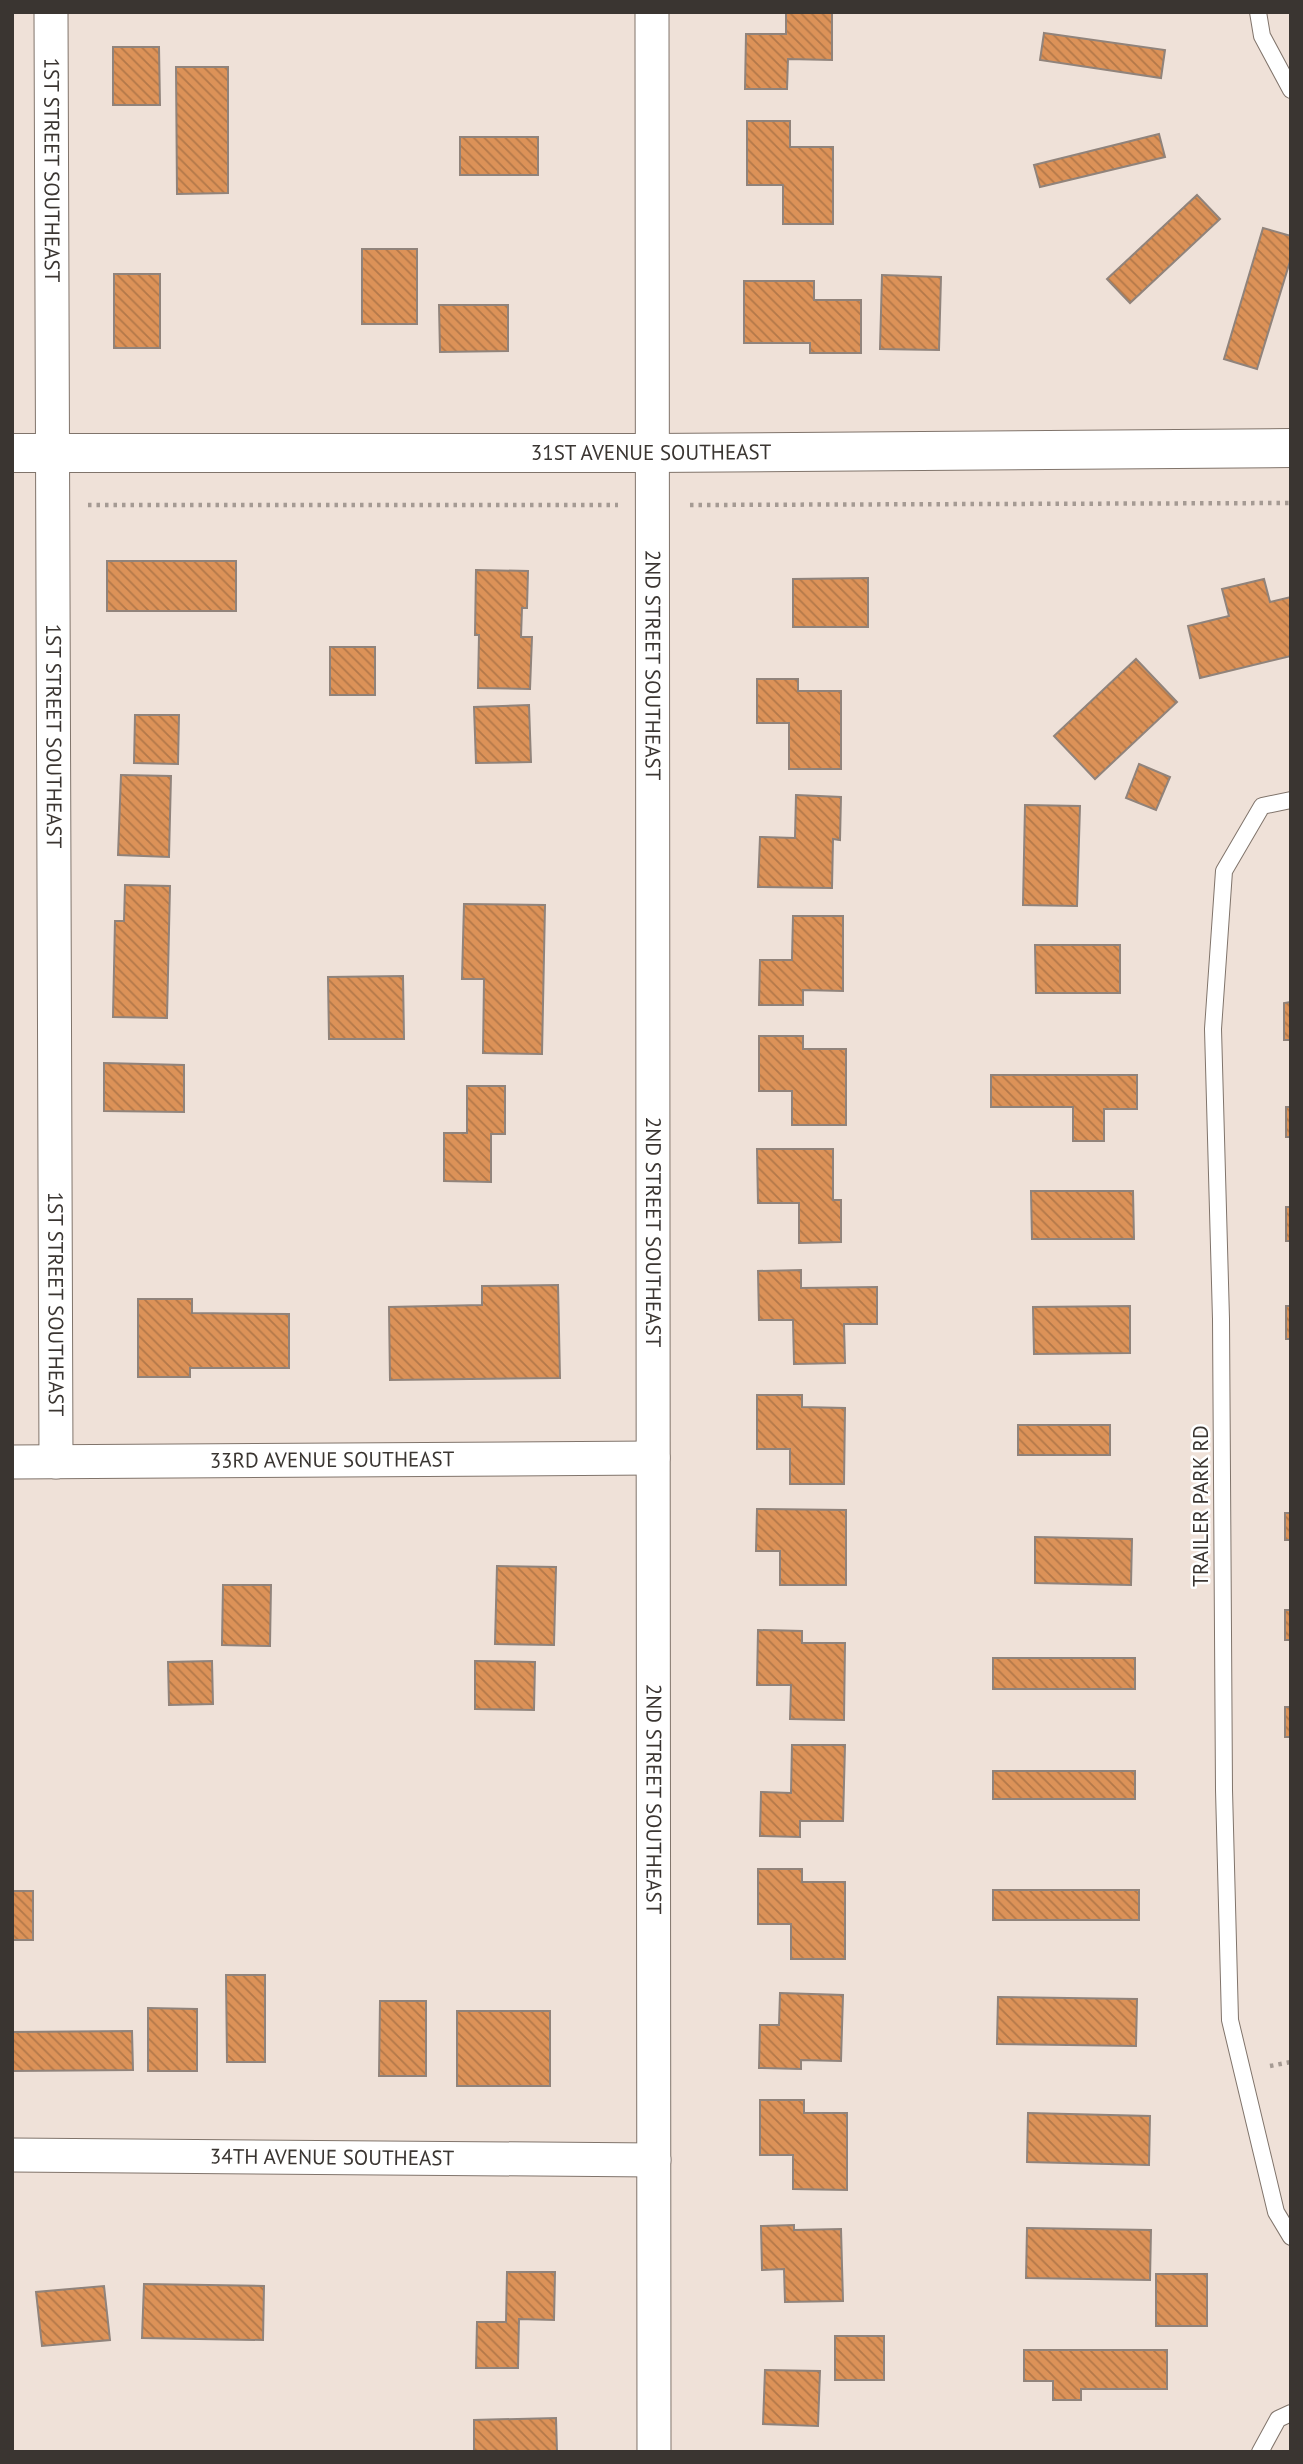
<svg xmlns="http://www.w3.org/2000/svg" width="1303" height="2464" font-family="'PT Sans',sans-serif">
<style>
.building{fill:url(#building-back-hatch);stroke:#90837b;stroke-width:2}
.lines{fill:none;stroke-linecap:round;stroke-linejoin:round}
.service-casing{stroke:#80746b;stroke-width:18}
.minor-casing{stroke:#80746b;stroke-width:35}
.tertiary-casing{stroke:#80746b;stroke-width:40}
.path{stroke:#a59a93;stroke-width:4.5;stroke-dasharray:3.5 5;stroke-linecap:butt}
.service{stroke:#fff;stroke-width:16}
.minor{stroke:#fff;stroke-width:33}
.tertiary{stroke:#fff;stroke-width:38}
.labels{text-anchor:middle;stroke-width:5;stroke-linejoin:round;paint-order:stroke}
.street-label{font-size:21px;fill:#3a3531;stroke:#fff}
</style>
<defs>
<pattern id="building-back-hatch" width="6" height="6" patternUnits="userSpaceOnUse" patternTransform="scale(1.75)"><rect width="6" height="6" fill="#dc9258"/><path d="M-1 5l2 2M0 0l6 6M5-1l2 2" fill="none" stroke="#b37849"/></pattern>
</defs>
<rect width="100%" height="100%" fill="#efe1d8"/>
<!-- building -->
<g class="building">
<path d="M786 12H832V60L788 59 787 89H745L746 34H786Z"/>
<path d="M1044 33 1165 50 1161 78 1040 60Z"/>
<path d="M113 47H159L160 105H113Z"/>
<path d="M176 67H228V193L177 194Z"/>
<path d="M747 121H790V147H833V224H783V185H747Z"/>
<path d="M1159 134 1165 157 1040 187 1034 165Z"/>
<rect x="460" y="137" width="78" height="38"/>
<path d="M1197 195 1220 219 1130 303 1107 279Z"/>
<path d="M1263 228 1291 236V258L1257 369 1224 359Z"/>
<rect x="362" y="249" width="55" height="75"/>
<rect x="114" y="274" width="46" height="74"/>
<path d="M882 275 941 277 939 350 880 349Z"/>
<path d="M744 281H814V300H861V353H810V343H744Z"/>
<path d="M439 305H508V351L440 352Z"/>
<rect x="107" y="561" width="129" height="50"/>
<path d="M476 570 528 571 527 608H522L521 637H532L530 689 478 688 479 635H475Z"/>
<path d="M868 578V627H793V579Z"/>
<path d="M1264 579 1270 602 1291 597V656L1200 678 1188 626 1229 616 1222 589Z"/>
<rect x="330" y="647" width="45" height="48"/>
<path d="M1136 659 1177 702 1095 779 1054 736Z"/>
<path d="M757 679H798V691H841V769H789V723H757Z"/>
<path d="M529 705 531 762 476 763 474 707Z"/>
<path d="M135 715H179L178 764 134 763Z"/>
<path d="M1139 764 1170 777 1156 810 1126 798Z"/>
<path d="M121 775 171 776 169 857 118 855Z"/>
<path d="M796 795 841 797 840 840 833 839 832 888 758 887 760 837 795 838Z"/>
<path d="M1025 805 1080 806 1077 906 1023 905Z"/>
<path d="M125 885 170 886 167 1018 113 1017 115 921H124Z"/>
<path d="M464 904 545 905 542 1054 483 1053 484 979H462Z"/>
<path d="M793 916H843V991L803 990V1005H759L760 960H792Z"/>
<path d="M1035 945H1120V993H1036Z"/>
<path d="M403 976 404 1039H329L328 977Z"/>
<path d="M1291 1002V1040H1284V1003Z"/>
<path d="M759 1036H803V1049H846V1125H792V1091H759Z"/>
<path d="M104 1063 184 1065V1112L104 1111Z"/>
<path d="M991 1075H1137V1109H1104V1141H1073V1107H991Z"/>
<path d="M467 1086H505V1134H491V1182L444 1181V1133H467Z"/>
<rect x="1286" y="1107" width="5" height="30"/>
<path d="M757 1149H833V1200H841V1242L799 1243V1203H758Z"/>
<path d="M1031 1191H1133L1134 1239H1032Z"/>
<rect x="1286" y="1207" width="5" height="34"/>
<path d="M801 1270V1288L877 1287V1324H844L845 1363 794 1364 793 1320H759L758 1271Z"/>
<path d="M558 1285 560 1378 390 1380 389 1307 482 1305V1286Z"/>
<path d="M138 1299H192V1313L289 1314V1368H190V1377H138Z"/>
<path d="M1130 1306V1353L1034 1354 1033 1307Z"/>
<rect x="1286" y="1306" width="5" height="33"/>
<path d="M757 1395H802V1407L845 1408 844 1484H790V1449H757Z"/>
<rect x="1018" y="1425" width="92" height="30"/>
<path d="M757 1509 846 1510V1585H780V1551H756Z"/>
<rect x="1285" y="1513" width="6" height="27"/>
<path d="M1035 1537 1132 1539 1131 1585 1035 1583Z"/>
<path d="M497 1566 556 1567 554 1645 495 1644Z"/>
<path d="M223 1585H271L270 1646 222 1645Z"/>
<rect x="1285" y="1610" width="6" height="30"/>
<path d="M758 1630 802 1631V1643H845L844 1720 790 1719 791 1685H757Z"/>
<rect x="993" y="1658" width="142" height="31"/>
<path d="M212 1661 213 1704 169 1705 168 1662Z"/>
<path d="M475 1661 535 1662 534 1710 475 1709Z"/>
<rect x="1285" y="1707" width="6" height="30"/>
<path d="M792 1745H845L843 1821H800V1837L760 1836 761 1792 791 1793Z"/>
<rect x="993" y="1771" width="142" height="28"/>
<path d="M758 1869H802V1882H845V1959H791V1924H758Z"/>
<rect x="993" y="1890" width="146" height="30"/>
<rect x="12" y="1891" width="21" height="49"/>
<path d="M226 1975H265V2062H227Z"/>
<path d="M780 1993 843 1995 841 2061 801 2060V2069L759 2068 760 2025H779Z"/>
<path d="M998 1997 1137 1999 1136 2046 997 2044Z"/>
<path d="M380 2001H426V2076H379Z"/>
<path d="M148 2008 197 2009V2071H148Z"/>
<rect x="457" y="2011" width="93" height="75"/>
<path d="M132 2031 133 2070 12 2071V2032Z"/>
<path d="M760 2100H804V2113H847V2190L793 2189V2155H760Z"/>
<path d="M1028 2113 1150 2116 1149 2165 1027 2162Z"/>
<path d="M794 2225V2230L841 2229 843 2301 785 2302 784 2269 762 2270 761 2226Z"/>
<path d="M1027 2228 1151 2230 1150 2280 1026 2278Z"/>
<path d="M507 2272H555L554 2320 519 2319 518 2368H476L477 2322H506Z"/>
<rect x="1156" y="2274" width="51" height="52"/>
<path d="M144 2284 264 2286 263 2340 142 2338Z"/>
<path d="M104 2286 110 2340 42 2346 36 2292Z"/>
<rect x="835" y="2336" width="49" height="44"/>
<path d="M1024 2350H1167V2389H1081V2400H1053V2381H1024Z"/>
<path d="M765 2370 820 2371 818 2426 763 2424Z"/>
<path d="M556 2418 557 2452H474V2420Z"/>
</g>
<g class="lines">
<defs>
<g id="service">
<path d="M1258 12 1262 36 1291 90"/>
<path d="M1291 800 1262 806 1224 871 1213 1029 1221 1319 1224 1790 1230 2020 1276 2212 1291 2237"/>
<path d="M1260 2452 1278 2419 1291 2413"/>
</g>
<g id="minor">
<path id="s1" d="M51 12 56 1462"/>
<path id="s2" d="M652 12 654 2452"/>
<path id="s3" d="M12 1462 653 1458"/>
<path id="s4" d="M12 2155 654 2160"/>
</g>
<g id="tertiary">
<path id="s5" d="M12 453H653L1291 448"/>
</g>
</defs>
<!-- service casing -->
<use href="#service" class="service-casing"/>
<!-- minor casing -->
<use href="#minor" class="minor-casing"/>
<!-- tertiary casing -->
<use href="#tertiary" class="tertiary-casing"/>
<!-- path -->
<g class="path">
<path d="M88 505H618"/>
<path d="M690 505 1291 503"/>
<path d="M1270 2066 1291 2062"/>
</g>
<!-- service -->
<use href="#service" class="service"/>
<!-- minor -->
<use href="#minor" class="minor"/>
<!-- tertiary -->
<use href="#tertiary" class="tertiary"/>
</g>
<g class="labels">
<!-- street labels -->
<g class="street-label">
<text dy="7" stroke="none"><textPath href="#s1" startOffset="158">1ST STREET SOUTHEAST</textPath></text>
<text dy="7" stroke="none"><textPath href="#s5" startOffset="639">31ST AVENUE SOUTHEAST</textPath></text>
<text dy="7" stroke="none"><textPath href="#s2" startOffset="653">2ND STREET SOUTHEAST</textPath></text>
<text dy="7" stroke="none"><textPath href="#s1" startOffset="724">1ST STREET SOUTHEAST</textPath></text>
<text dy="7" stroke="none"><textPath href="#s2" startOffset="1220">2ND STREET SOUTHEAST</textPath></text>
<text dy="7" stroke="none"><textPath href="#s1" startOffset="1292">1ST STREET SOUTHEAST</textPath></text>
<text dy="7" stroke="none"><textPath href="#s3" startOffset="320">33RD AVENUE SOUTHEAST</textPath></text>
<text transform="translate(1201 1506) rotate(-90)" y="7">TRAILER PARK RD</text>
<text dy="7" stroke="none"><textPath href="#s2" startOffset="1787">2ND STREET SOUTHEAST</textPath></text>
<text dy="7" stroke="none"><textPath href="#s4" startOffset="320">34TH AVENUE SOUTHEAST</textPath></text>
</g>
</g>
<!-- border -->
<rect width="1303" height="2464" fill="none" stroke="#3a3531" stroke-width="28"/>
</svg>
